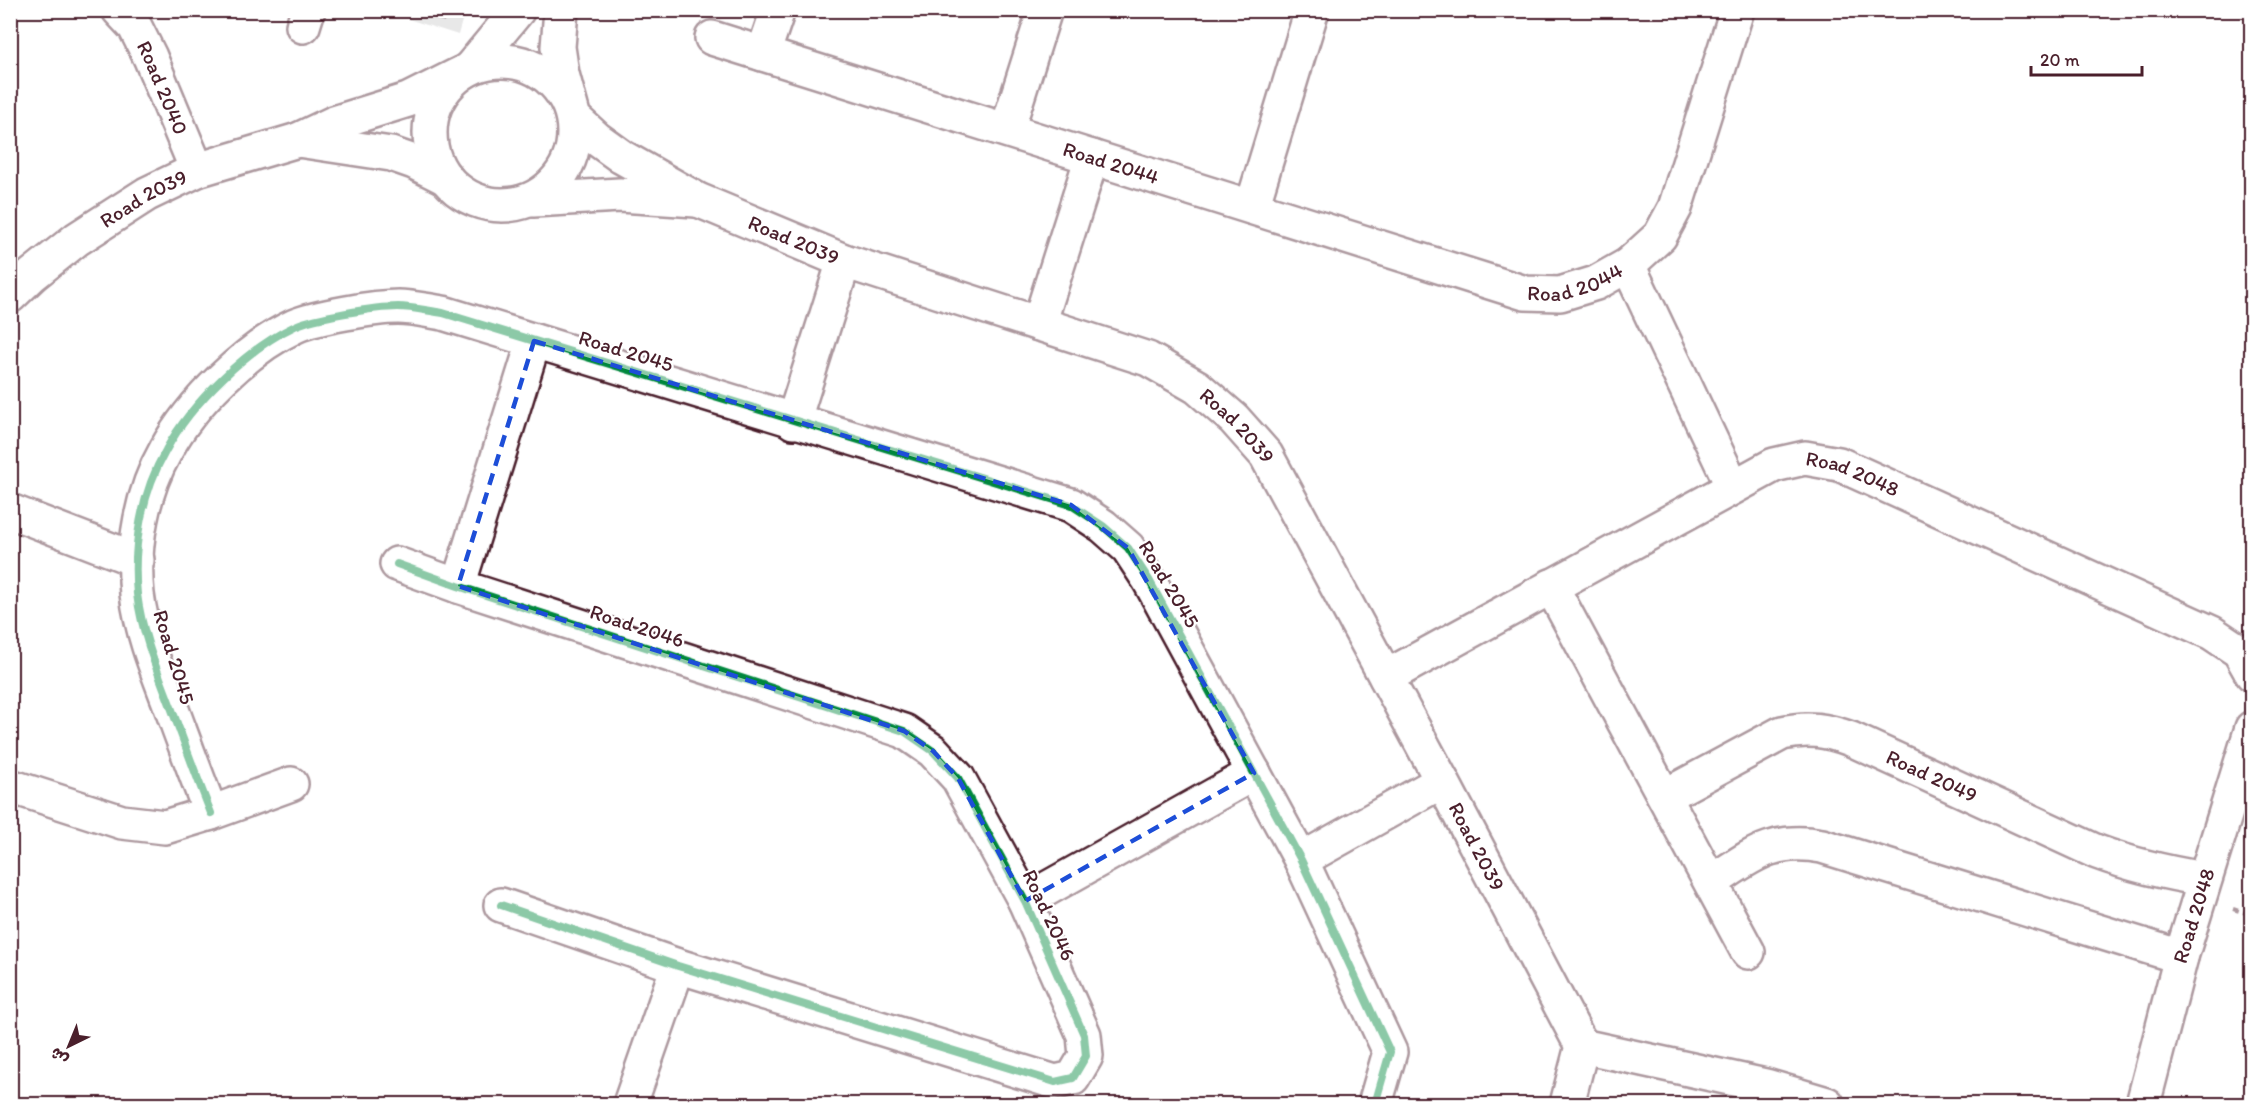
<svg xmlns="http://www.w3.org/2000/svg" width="2262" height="1115" font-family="Itim,'Playpen Sans Arabic',sans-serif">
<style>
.shadow{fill:#0003}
.building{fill:#d2c7cb;stroke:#4a1f2b;stroke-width:1.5}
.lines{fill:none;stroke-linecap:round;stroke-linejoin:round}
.minor-casing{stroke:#4a1f2b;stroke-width:38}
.path{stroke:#4a1f2b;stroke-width:4;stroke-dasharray:6 4.5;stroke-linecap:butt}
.minor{stroke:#fff;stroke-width:33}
.cycleway-casing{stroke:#fff;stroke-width:11}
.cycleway{stroke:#00873e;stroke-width:8}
.marked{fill:none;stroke:#1d4ed8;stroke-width:4.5;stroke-dasharray:12 8;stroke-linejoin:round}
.labels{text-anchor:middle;stroke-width:4.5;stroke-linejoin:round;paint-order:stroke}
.street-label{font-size:21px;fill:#4a1f2b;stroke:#fff}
</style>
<rect width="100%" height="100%" fill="#fff"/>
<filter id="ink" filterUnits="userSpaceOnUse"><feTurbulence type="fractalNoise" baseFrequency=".0167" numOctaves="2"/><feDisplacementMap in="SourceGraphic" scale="12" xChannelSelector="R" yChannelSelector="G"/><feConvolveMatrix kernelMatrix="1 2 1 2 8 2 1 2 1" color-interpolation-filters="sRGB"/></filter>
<g filter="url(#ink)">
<!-- shadow -->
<path class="shadow" d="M380 10H465L458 35Z"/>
<!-- building -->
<path class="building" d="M409 10H447L444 21Z"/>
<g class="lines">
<defs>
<g id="minor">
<path id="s1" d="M119 10 135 27 150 57 197 170"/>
<path id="s2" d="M561 10 558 47 562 74 574 118 597 139 622 157 698 200 844 261 1148 359 1197 387 1234 419 1266 455 1442 781 1582 1046 1567 1104"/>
<path d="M303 26 308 10"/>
<path id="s3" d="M712 38 1525 293 1560 294 1596 283 1628 265 1660 236 1675 208 1737 10"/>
<path d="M763 54 778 10"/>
<circle cx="502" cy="133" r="72"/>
<path d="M470 68 518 10"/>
<path d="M1007 130 1045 10"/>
<path d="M298 140 391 154 414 162 446 178"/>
<path d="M533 200 620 195 696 200"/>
<path d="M1252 207 1312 10"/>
<path d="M1628 265 1733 487"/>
<path id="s4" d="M10 296 32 275 77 239 147 194 197 170 298 140 334 123 408 100 458 75"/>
<path d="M1039 324 1092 157"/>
<path d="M793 422 844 261"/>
<path d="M10 511 137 560"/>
<path d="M397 564 458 586 904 731 933 751 958 778 1025 901 1084 1035 1086 1056 1073 1078 1055 1082 678 966 501 905"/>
<path d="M458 586 534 341"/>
<path d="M1551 586 1748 952"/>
<path id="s5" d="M1386 677 1774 465 1805 458 1839 464 2212 633 2239 651 2252 674"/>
<path d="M10 786 122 822 165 827 211 813 291 784"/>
<path id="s6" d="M1665 796 1782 733C1808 727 1826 730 1851 739L2097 852C2132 865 2167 873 2204 879"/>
<path d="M211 813C197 778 184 742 171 707 157 670 142 634 137 594 132 546 142 492 166 450 191 403 248 348 295 326 315 317 375 307 398 307 412 307 428 311 443 313L1071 505 1103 526 1128 548 1149 580 1301 860 1390 1052 1375 1104"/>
<path d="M1301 860 1442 781"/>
<path d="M1711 882C1752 856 1771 837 1822 846L2181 957"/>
<path d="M1025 901 1254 773"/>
<path d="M1582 1046 1766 1086 1827 1104"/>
<path d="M630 1104 678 966"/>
<path id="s7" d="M2143 1104 2181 957 2252 728"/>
</g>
</defs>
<!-- minor casing -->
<use href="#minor" class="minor-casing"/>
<!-- path -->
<path class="path" d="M2233 909 2252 915"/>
<!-- minor -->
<use href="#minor" class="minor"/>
<defs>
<g id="cycleway">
<path d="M397 564 458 586 904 731 933 751 958 778 1025 901 1084 1035 1086 1056 1073 1078 1055 1082 678 966 501 905"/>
<path d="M211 813C197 778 184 742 171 707 157 670 142 634 137 594 132 546 142 492 166 450 191 403 248 348 295 326 315 317 375 307 398 307 412 307 428 311 443 313L1071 505 1103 526 1128 548 1149 580 1301 860 1390 1052 1375 1104"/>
</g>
</defs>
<!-- cycleway casing -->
<use href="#cycleway" class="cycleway-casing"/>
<!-- cycleway -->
<use href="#cycleway" class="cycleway"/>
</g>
</g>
<!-- marked area -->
<path d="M0 0H2262V1115H0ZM534 341 1071 505 1128 548 1254 773 1025 901 958 778 933 751 904 731 458 586Z" fill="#fff" fill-opacity=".55" fill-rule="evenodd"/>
<path class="marked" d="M534 341 1071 505 1128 548 1254 773 1025 901 958 778 933 751 904 731 458 586Z"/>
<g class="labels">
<!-- street labels -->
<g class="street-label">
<text dy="7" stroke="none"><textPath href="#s1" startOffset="90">Road 2040</textPath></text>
<text dy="7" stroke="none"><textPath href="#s3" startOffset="418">Road 2044</textPath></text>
<text dy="7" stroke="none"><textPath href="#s4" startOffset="166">Road 2039</textPath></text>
<text dy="7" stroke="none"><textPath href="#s2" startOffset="363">Road 2039</textPath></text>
<text dy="7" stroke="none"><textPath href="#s3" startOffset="904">Road 2044</textPath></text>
<text transform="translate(626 351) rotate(17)" y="7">Road 2045</text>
<text dy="7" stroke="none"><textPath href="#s2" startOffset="849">Road 2039</textPath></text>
<text dy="7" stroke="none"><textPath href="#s5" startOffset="524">Road 2048</textPath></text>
<text transform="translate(1169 584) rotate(59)" y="7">Road 2045</text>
<text transform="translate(637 626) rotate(18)" y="7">Road 2046</text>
<text transform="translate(174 657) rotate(73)" y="7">Road 2045</text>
<text dy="7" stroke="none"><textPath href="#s6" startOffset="292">Road 2049</textPath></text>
<text dy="7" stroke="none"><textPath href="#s2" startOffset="1335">Road 2039</textPath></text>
<text transform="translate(1049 915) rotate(65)" y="7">Road 2046</text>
<text dy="7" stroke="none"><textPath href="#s7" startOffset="195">Road 2048</textPath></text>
</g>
</g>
<!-- margin -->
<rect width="2262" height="1115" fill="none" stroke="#fff" stroke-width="36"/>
<rect x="18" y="18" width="2226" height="1079" fill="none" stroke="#4a1f2b" stroke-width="2" filter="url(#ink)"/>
<!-- north arrow -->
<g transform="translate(69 1046) rotate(223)" stroke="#ffffff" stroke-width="4.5" paint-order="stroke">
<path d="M0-4.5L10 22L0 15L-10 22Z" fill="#4a1f2b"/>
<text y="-9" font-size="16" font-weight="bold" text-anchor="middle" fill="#4a1f2b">ش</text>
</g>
<!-- scale -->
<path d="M2031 66v9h111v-9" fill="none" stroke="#4a1f2b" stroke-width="3"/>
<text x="2040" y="66" font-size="18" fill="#4a1f2b" stroke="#ffffff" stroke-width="4.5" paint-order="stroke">20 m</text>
</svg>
